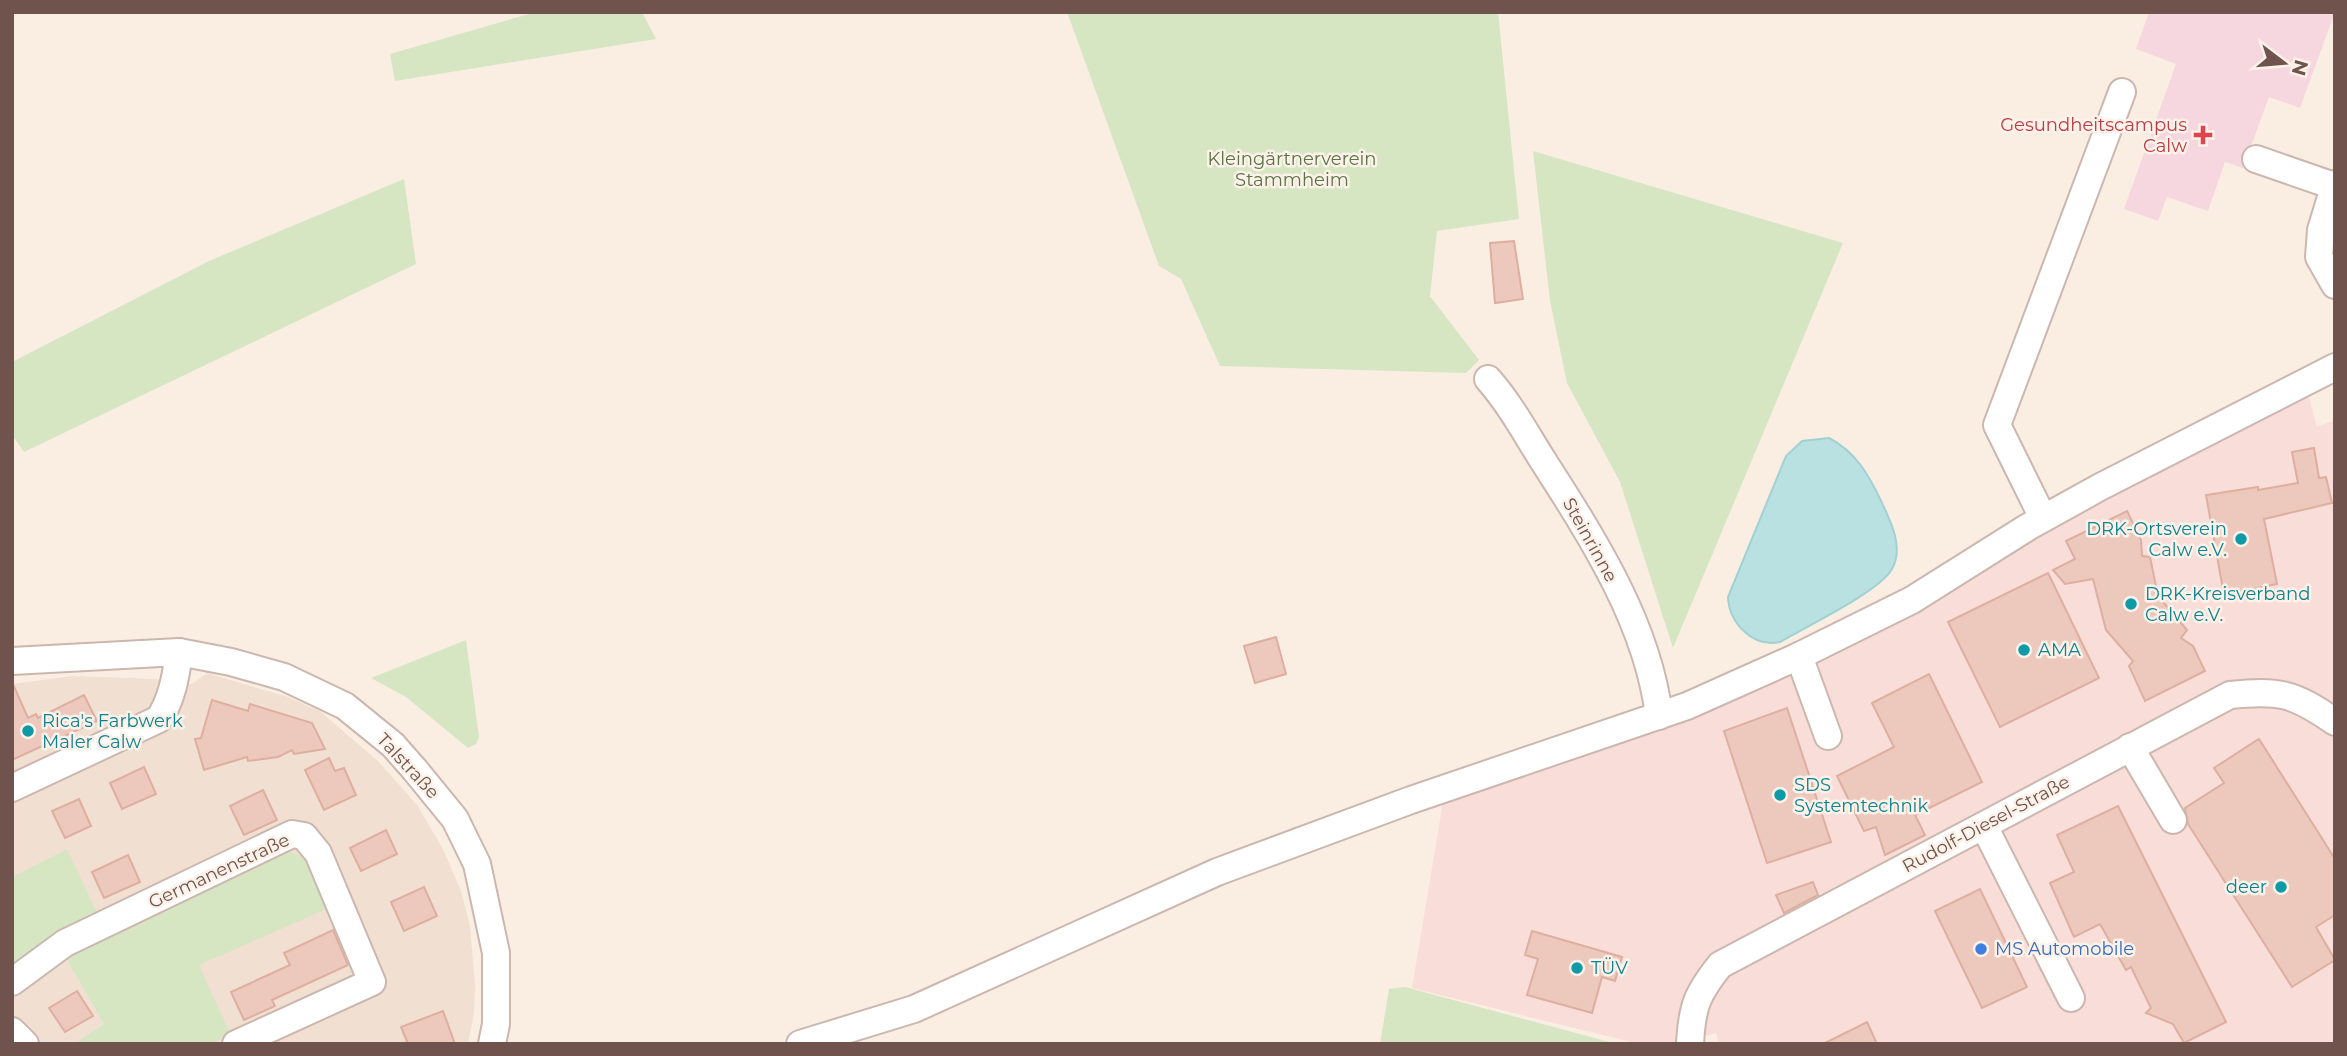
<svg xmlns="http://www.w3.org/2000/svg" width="2347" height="1056" font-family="Montserrat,sans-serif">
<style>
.residential{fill:#f1dfd2}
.commercial{fill:#f9ddd8}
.medical{fill:#f7d7df}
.green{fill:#d6e6c3}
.water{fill:#bae1e1;stroke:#a1d1d2;stroke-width:2}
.building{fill:#edc9bd;stroke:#deae9f;stroke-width:2}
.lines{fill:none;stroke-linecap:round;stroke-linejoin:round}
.minor-casing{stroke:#ccb7ae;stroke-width:30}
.minor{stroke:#fff;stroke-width:26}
.health-dot{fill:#e0444e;stroke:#fdf2e9;stroke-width:2.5}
.culture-dot{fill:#0f9aa8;stroke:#fdf2e9;stroke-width:2.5}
.shop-dot{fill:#3f7fe0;stroke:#fdf2e9;stroke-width:2.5}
.labels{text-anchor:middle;stroke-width:5;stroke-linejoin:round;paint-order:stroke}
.health-label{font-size:18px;fill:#be3a42;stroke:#fdf2e9;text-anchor:end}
.park-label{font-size:18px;fill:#5a7445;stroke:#fdf2e9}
.culture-label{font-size:18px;fill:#0d838f;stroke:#fdf2e9;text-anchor:start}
.street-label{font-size:18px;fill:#6f534c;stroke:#fdf2e9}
.shop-label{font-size:18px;fill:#366cbe;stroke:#fdf2e9;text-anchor:start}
</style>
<rect width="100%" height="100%" fill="#faeee3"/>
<!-- residential -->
<path class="residential" d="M207 673 288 697 321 712 378 761 417 805 443 849 461 891 470 926 475 985 474 1013 468 1044H12V684L73 676 154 679 192 684Z"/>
<!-- commercial -->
<path class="commercial" d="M2309 397 2317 427 2335 420V1044H1719L1716 1033 1681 1044H1639L1412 988 1443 802 1655 730 2115 491Z"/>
<!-- medical -->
<path class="medical" d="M2149 12H2335L2300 108 2269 97 2243 168 2225 162 2208 211 2167 197 2158 221 2124 209 2176 64 2136 49Z"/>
<!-- green -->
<g class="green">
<path d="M536 12H642L656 39 395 81 390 54Z"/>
<path d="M1067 12H1498L1519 219 1437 231 1430 296 1479 360 1466 373 1220 366 1181 279 1159 266Z"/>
<path d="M1533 151 1843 243 1673 648 1620 482 1567 383 1550 301Z"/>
<path d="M404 179 416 264 24 452 12 435V362L209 261Z"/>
<path d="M466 640 479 737 476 744 468 748 406 697 371 678Z"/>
<path d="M67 849 97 913 12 967V877Z"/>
<path d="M285 849 310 860 331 907 199 965 231 1035 210 1044H74L104 1024 66 958 115 929Z"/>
<path d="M1405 987 1617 1044H1380L1389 989Z"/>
</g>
<!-- water -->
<path class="water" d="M1829 438C1856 452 1869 475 1882 503 1891 522 1904 548 1892 569 1879 592 1805 627 1780 642 1753 648 1729 623 1728 597L1786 456 1802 441Z"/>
<!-- building -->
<g class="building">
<path d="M1514 241 1523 299 1495 303 1490 243Z"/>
<path d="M2314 448 2319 478 2326 477 2332 503 2264 519 2277 584 2224 595 2206 495 2258 487V490L2298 483 2292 452Z"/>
<path d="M2127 511 2141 540 2142 556 2150 557 2158 596 2187 630 2181 638 2193 646 2205 671 2145 701 2129 666 2133 661 2106 630 2093 579 2065 584 2053 570 2075 559 2066 541Z"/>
<path d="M2048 573 2099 678 2000 727 1948 622Z"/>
<path d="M1276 637 1286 674 1255 683 1244 646Z"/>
<path d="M1929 674 1982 782 1915 815 1925 835 1885 855 1876 827 1864 831 1837 776 1894 747 1872 703Z"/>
<path d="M12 682 28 718 36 714 38 718 84 695 97 721 12 760Z"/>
<path d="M212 700 248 711 250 704 312 723 325 749 294 754 292 750 278 757 248 761 247 757 204 770 195 739 201 738Z"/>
<path d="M1787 708 1831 842 1767 863 1724 731Z"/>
<path d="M2259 739 2335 859V915L2316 927 2335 960 2292 987 2188 824 2185 808 2224 783 2214 768Z"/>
<path d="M329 758 335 771 344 768 356 795 324 810 305 770Z"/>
<path d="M144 767 156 794 122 809 110 783Z"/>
<path d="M263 790 277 820 244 835 230 806Z"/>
<path d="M79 799 91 826 65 838 52 811Z"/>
<path d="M2118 806 2226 1022 2184 1043 2173 1024 2146 1013 2151 1008 2131 967 2126 970 2100 924 2074 937 2050 883 2074 872 2057 835Z"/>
<path d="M386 830 397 854 361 871 350 848Z"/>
<path d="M128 855 140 882 104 898 92 872Z"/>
<path d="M1813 882 1818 895 1784 913 1776 895Z"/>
<path d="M424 887 437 916 404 931 391 902Z"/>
<path d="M1980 889 2027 987 1982 1008 1935 911Z"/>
<path d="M333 930 348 965 272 1000 275 1006 244 1020 231 992 290 965 284 953Z"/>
<path d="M1532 931 1622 957 1615 981 1602 977 1592 1013 1527 995 1538 959 1525 955Z"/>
<path d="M77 991 93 1016 65 1032 49 1008Z"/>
<path d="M443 1011 455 1044H408L401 1027Z"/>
<path d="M1867 1022 1877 1044H1823Z"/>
</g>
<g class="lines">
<defs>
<g id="minor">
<path d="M2256 159 2334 186"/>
<path d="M2335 184 2321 230 2319 257 2335 285"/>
<path d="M1488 379C1510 404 1525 432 1542 459 1592 537 1648 623 1659 716"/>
<path d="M2043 518 1997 425 2122 92"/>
<path d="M1799 656 1828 736"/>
<path d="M12 661 179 652 231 662 284 677 345 706 393 745 415 770 455 819 477 864 496 953V1024L492 1044"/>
<path d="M2130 747 2173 820"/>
<path d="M12 788 159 719C172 699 176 676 179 652"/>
<path d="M1984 826 2071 998"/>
<path d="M12 982 65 943 292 834 304 836 318 853 372 982 236 1044"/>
<path d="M12 1031 25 1044"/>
<path d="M800 1044 914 1009 1217 872 1411 800 1687 706 1799 656 1912 600 2028 527 2100 487 2335 367"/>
<path d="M1690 1044C1692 1006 1697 994 1720 965L2230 695C2279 690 2294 693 2335 722"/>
</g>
</defs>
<!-- minor casing -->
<use href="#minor" class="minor-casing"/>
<!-- minor -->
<use href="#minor" class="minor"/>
</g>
<!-- markers -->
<path class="health-dot" d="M2199.5 124.5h7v7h7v7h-7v7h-7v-7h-7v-7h7z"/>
<g class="culture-dot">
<circle cx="2241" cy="539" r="7"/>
<circle cx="2131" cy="604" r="7"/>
<circle cx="2024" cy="650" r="7"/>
<circle cx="28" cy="731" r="7"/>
<circle cx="1780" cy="795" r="7"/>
<circle cx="2281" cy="887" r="7"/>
<circle cx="1577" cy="968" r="7"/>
</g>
<circle class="shop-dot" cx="1981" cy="949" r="7"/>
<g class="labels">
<!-- health labels -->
<g class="health-label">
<text x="2187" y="131">Gesundheitscampus<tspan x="2187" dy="21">Calw</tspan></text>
</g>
<!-- park labels -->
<g class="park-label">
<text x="1292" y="165">Kleingärtnerverein<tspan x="1292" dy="21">Stammheim</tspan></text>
</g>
<!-- culture labels -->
<g class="culture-label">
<text x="2227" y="535" text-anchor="end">DRK-Ortsverein<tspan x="2227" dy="21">Calw e.V.</tspan></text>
<text x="2145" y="600">DRK-Kreisverband<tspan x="2145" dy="21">Calw e.V.</tspan></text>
<text x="2038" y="656">AMA</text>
<text x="42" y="727">Rica's Farbwerk<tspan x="42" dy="21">Maler Calw</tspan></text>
<text x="1794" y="791">SDS<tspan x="1794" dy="21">Systemtechnik</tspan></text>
<text x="2267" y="893" text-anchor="end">deer</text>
<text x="1591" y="974">TÜV</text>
</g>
<!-- street labels -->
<g class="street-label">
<text transform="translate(1590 540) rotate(61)" y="6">Steinrinne</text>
<text transform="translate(408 766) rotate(47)" y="6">Talstraße</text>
<text transform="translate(1986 824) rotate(-28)" y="6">Rudolf-Diesel-Straße</text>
<text transform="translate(219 871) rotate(-25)" y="6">Germanenstraße</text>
</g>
<!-- shop labels -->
<g class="shop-label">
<text x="1995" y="955">MS Automobile</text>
</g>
</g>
<!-- border -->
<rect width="2347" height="1056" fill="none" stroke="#6f534c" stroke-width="28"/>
<!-- north arrow -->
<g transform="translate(2284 63) rotate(106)" stroke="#fdf2e9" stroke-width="5" paint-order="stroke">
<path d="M0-5L12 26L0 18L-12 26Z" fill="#6f534c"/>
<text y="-10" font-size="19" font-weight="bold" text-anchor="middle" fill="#6f534c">N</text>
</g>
</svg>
